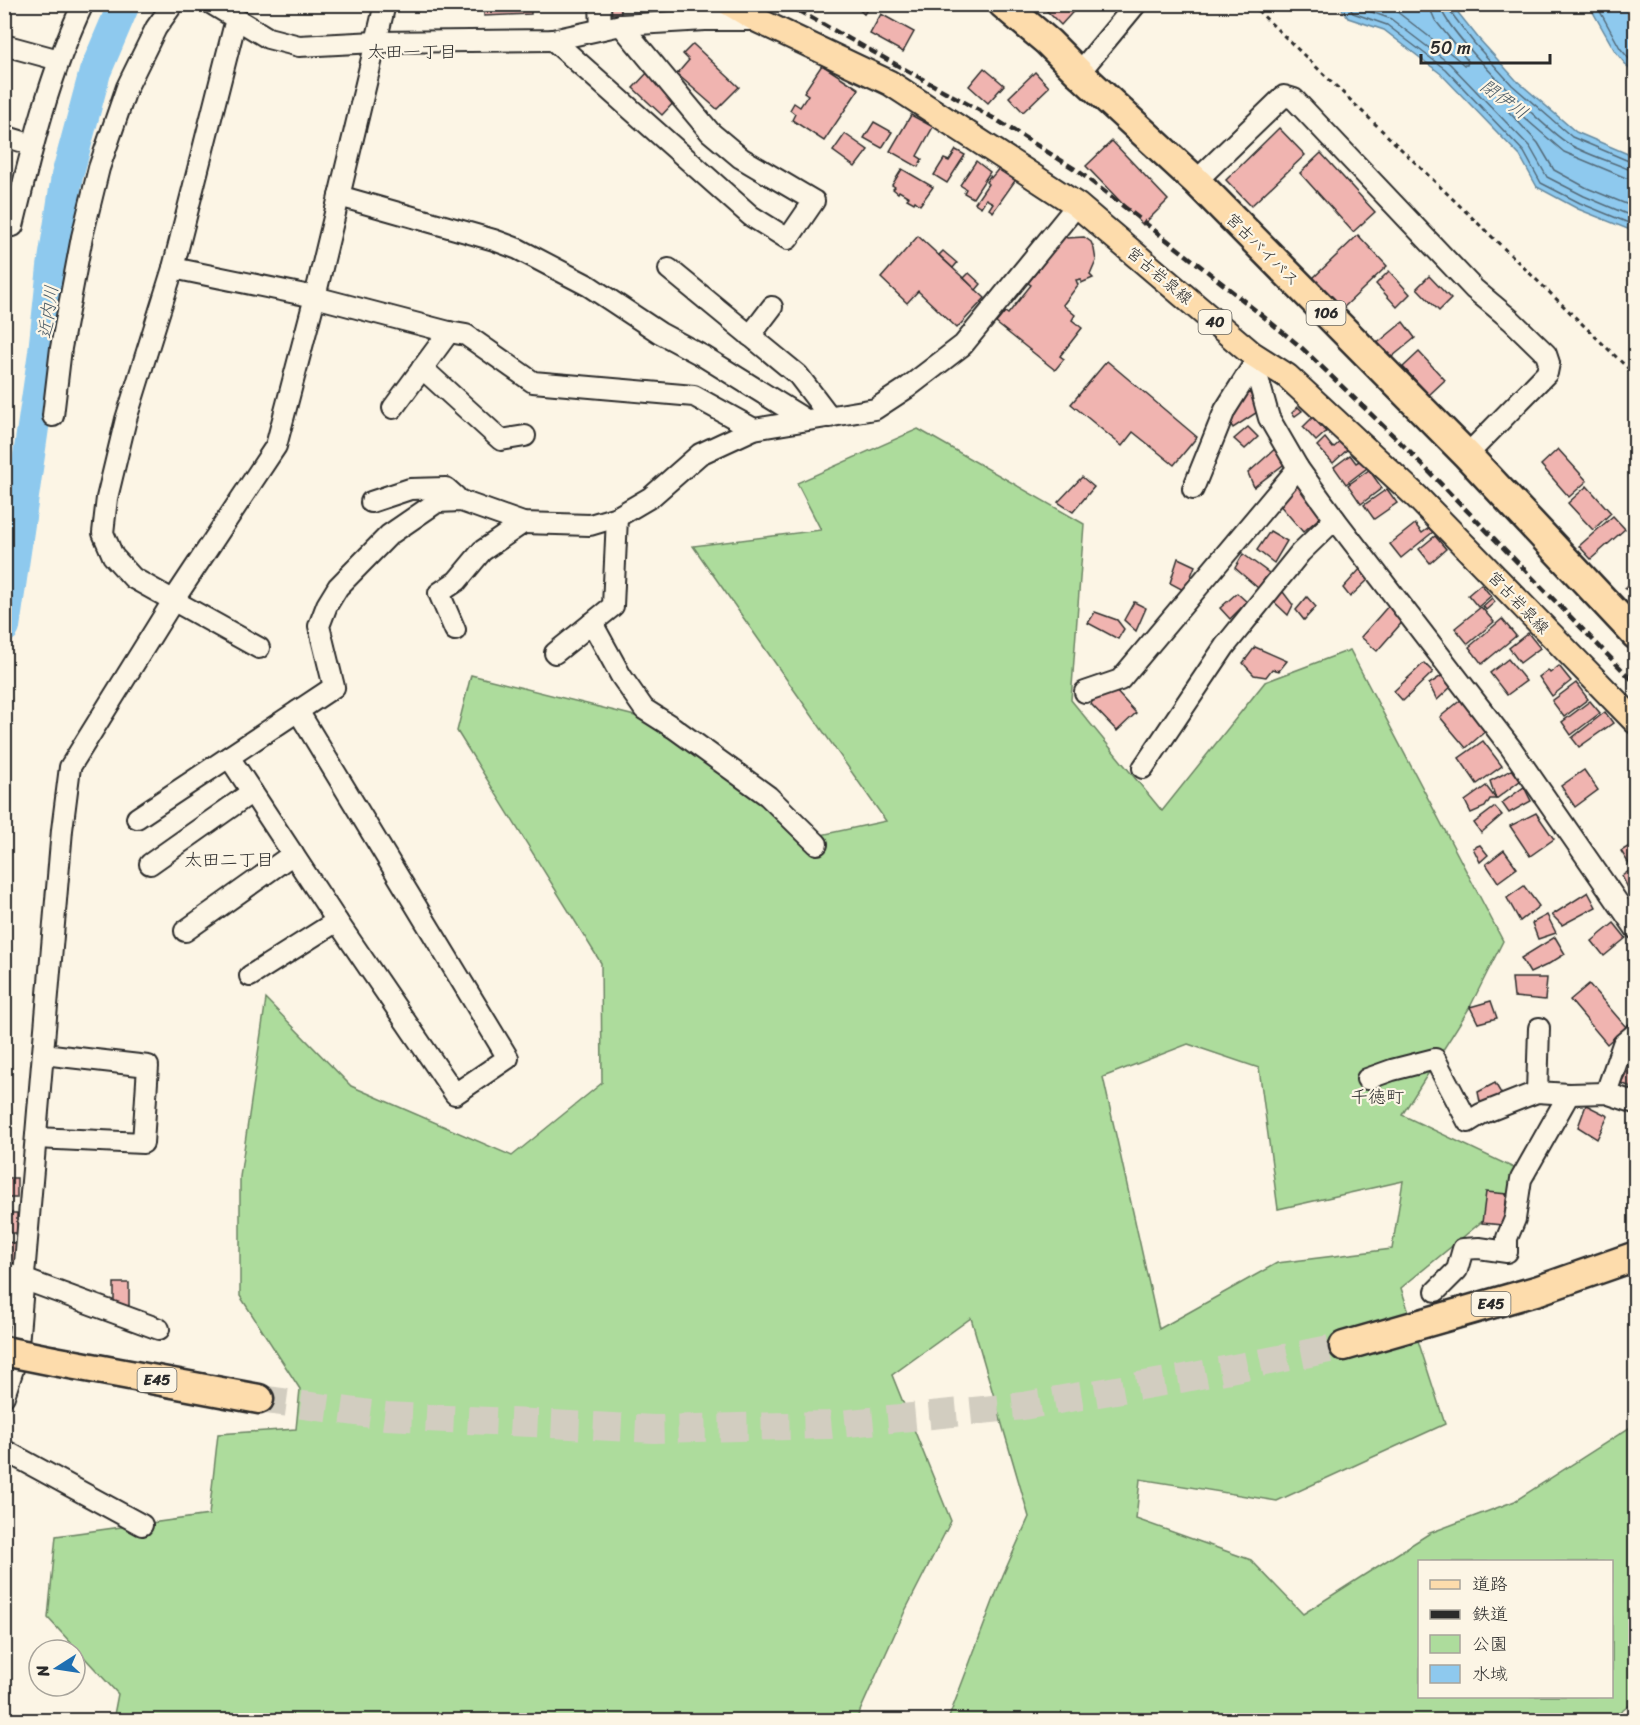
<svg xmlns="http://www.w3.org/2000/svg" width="1640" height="1725" font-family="Sriracha,'Klee One',sans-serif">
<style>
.green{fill:#addc9c;stroke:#6c8464;stroke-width:1.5;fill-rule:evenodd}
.water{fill:#8ec9ee;stroke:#668aa0;stroke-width:1.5}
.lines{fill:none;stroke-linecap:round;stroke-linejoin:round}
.shore{stroke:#536a79;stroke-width:1.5}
.river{stroke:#8ec9ee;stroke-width:32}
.building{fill:#f0b4b0;stroke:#2b2b2b;stroke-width:1.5}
.highway-tunnel{stroke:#d2cdc0;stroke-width:28;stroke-dasharray:28 14;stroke-linecap:butt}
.minor-casing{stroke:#2b2b2b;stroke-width:24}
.major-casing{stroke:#2b2b2b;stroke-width:28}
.highway-casing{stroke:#2b2b2b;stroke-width:33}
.path{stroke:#2b2b2b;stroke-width:3;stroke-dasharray:4.5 4.5;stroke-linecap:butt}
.minor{stroke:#fcf5e5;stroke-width:20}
.major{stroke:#fddcac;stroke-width:24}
.highway{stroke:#fddcac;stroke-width:28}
.rail{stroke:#2b2b2b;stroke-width:4.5;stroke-dasharray:9 4.5;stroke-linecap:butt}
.highway-bridge-casing{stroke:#2b2b2b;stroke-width:33;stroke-linecap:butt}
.highway-bridge{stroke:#fddcac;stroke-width:28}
.labels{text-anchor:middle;stroke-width:4.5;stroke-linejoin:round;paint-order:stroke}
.shield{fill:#fcf5e5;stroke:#6a6863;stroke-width:1.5}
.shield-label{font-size:15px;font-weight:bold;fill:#2b2b2b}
.street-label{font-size:16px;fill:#2b2b2b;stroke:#fcf5e5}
.neighbourhood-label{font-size:18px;fill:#2b2b2b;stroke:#fcf5e5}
.water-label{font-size:18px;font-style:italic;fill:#495a66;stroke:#fcf5e5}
</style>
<rect width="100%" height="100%" fill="#fcf5e5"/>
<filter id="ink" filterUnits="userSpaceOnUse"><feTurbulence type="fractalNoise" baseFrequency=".0167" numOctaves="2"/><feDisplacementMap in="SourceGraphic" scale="12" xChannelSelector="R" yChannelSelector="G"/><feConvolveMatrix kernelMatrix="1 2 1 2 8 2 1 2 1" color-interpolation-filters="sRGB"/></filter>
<g filter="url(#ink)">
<!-- green -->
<path class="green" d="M918 429 1084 524 1071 700 1162 811 1265 682 1350 650 1503 941 1470 1007 1402 1115 1535 1178 1401 1288 1445 1424 1277 1501 1140 1479 1136 1519 1251 1560 1303 1614 1430 1533 1515 1501 1635 1424V1700L1609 1720H948L1003 1575 1029 1517 971 1318 892 1375 951 1521 905 1611 856 1720H113L118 1694 48 1618 56 1536 209 1515 218 1434 296 1429 300 1389 240 1296V1177L266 999 351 1086 512 1156 602 1083 601 963 457 731 471 675 695 731 798 840 886 821 693 546 821 530 797 483ZM1188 1044 1259 1068 1278 1209 1403 1181 1392 1249 1277 1263 1159 1329 1103 1077ZM1420 1562H1612V1696H1420Z"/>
<!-- water -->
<g class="water">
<path d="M1339 5H1452L1479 39 1516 80 1576 132 1635 157V232L1578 209 1537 187 1520 156 1441 74 1384 30 1348 18Z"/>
<path d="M1589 5H1635V76L1615 51Z"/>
</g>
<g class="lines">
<!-- shore -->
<g class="shore">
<path d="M1347 4 1353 13 1387 25 1445 69 1524 152 1541 183 1580 203 1636 226"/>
<path d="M1356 4 1358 7 1391 19 1450 64 1530 147 1547 177 1584 196 1636 218"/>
<path d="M1379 4 1396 11 1454 56 1464 65H1467L1468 61 1435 20 1431 11V4"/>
<path d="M1440 4C1441 28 1545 130 1569 144 1585 154 1610 161 1628 169L1636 170"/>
<path d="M1447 4 1449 10 1474 43 1512 85 1572 137 1631 162H1636"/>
<path d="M1596 4 1620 48 1636 67"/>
<path d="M1636 179 1626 178 1564 152 1513 108 1509 109V112L1538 143 1554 170 1587 188 1636 208"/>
</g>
<!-- river -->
<path class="river" d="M4 627 44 352 53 267 67 176 95 72 124 4"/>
</g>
<!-- building -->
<g class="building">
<path d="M484 4H531V14L484 16Z"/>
<path d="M609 4H619L621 7V13L609 14Z"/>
<path d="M853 4H871L864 14Z"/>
<path d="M1040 4H1080L1061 25Z"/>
<path d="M881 14 914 32 903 52 870 34Z"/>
<path d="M693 44 739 87 717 109 677 74 689 60 683 54Z"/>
<path d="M822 65 859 89 824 141 792 120 795 114 790 110 794 103 800 107 808 95 804 92Z"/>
<path d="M984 68 1004 85 988 103 969 86Z"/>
<path d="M648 72 677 99 662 115 633 88Z"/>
<path d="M1035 72 1049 87 1023 112 1009 97Z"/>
<path d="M911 115 933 127 917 156 922 159 918 167 890 151Z"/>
<path d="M874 122 892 132 882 148 864 138Z"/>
<path d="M1279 128 1305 155 1251 206 1226 180Z"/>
<path d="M845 134 868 150 855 167 833 151Z"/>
<path d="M1112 141 1168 200 1143 225 1086 166Z"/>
<path d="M956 150 965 155 947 183 934 175 944 159 949 161Z"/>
<path d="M1321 153 1375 212 1353 232 1300 173Z"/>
<path d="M976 161 990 172 973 198 964 193 966 189 960 185Z"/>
<path d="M1000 167 1017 178 993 212 989 209 993 203 986 199 981 207 975 203 988 184 986 182 990 176 991 178Z"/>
<path d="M902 169 933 187 920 205 915 201 914 203 907 199 909 197 899 191 898 193 893 189 895 187 892 185Z"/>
<path d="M1065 235 1067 238 1084 237 1091 242 1094 249 1096 261 1090 275 1093 278 1081 283V279L1076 280 1078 285 1063 305 1075 315 1072 320 1082 328 1060 356 1064 359 1055 370 996 323 1005 312 1008 314 1031 285 1028 283Z"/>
<path d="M1358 235 1387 266 1342 309 1313 278Z"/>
<path d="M918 236 985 298 957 328 918 291 907 303 881 278Z"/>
<path d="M943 251 957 263 953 268 939 255Z"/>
<path d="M1389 271 1410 294 1397 307 1376 284Z"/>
<path d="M969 273 981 284 976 290 964 278Z"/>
<path d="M1429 276 1451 299 1439 311 1417 288Z"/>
<path d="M1403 322 1415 338 1387 361 1375 345Z"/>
<path d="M1419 352 1445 380 1429 395 1403 367Z"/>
<path d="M1107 361 1197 437 1174 465 1133 432 1122 446 1071 404Z"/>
<path d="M1248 391 1262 409 1233 428 1227 419Z"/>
<path d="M1298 407 1302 411 1295 416 1292 413Z"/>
<path d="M1313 417 1326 432 1316 441 1303 427Z"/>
<path d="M1248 427 1258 437 1245 449 1234 439Z"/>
<path d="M1325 438 1333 448 1341 441 1348 449 1333 463 1317 446Z"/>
<path d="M1276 448 1287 462 1254 487 1248 473Z"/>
<path d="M1558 449 1587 481 1569 497 1541 465Z"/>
<path d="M1350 455 1356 463 1361 460 1367 468 1346 484 1334 467Z"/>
<path d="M1369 470 1382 488 1361 504 1348 485Z"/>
<path d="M1082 477 1094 487 1073 512 1058 502Z"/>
<path d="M1296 480 1324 514 1303 532 1278 503Z"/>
<path d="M1587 486 1611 513 1593 530 1568 503Z"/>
<path d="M1387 489 1397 503 1374 519 1364 505Z"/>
<path d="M1613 516 1625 529 1591 559 1579 546Z"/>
<path d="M1415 524 1422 533 1429 528 1433 532 1401 558 1390 544Z"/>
<path d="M1270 531 1287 541 1274 563 1257 550Z"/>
<path d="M1435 536 1446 549 1430 563 1419 549Z"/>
<path d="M1243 554 1269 573 1258 588 1235 568Z"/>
<path d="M1178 558 1195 566 1185 591 1170 583Z"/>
<path d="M1361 568 1370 578 1350 597 1343 588Z"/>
<path d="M1636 578V599L1625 588Z"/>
<path d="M1481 584 1491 596 1478 607 1468 595Z"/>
<path d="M1280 588 1293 605 1288 615 1271 599Z"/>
<path d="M1237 593 1247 602 1230 619 1220 608Z"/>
<path d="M1307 597 1316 607 1304 620 1296 610Z"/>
<path d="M1492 598 1495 602 1486 610 1483 606Z"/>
<path d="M1134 602 1146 608 1136 631 1124 620Z"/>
<path d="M1389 605 1405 619 1377 651 1361 637Z"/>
<path d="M1481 607 1494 622 1468 644 1455 628Z"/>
<path d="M1095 612 1117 620 1124 629 1118 639 1088 623Z"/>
<path d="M1502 619 1516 636 1482 664 1469 647Z"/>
<path d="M1528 633 1540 648 1520 663 1509 648Z"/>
<path d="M1255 647 1287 661 1279 671 1272 669 1266 677 1254 675 1243 663Z"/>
<path d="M1508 659 1526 681 1507 695 1490 673Z"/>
<path d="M1424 663 1433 672 1403 701 1394 691Z"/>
<path d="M1559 666 1571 681 1552 696 1539 677 1548 670 1550 673Z"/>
<path d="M1443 675 1453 685 1437 700 1429 684Z"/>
<path d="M1576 683 1588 699 1564 717 1552 701Z"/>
<path d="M1114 689 1136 713 1117 731 1091 704 1095 696Z"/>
<path d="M1462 699 1488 729 1466 748 1440 717Z"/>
<path d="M1590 701 1600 713 1571 735 1562 722Z"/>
<path d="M1605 712 1613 723 1579 747 1572 738Z"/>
<path d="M1483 741 1502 766 1477 784 1459 758Z"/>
<path d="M1513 769 1521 780 1496 799 1490 781Z"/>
<path d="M1584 770 1598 790 1575 807 1561 786Z"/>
<path d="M1486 786 1496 799H1490L1485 807 1471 813 1465 801Z"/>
<path d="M1524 787 1531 801 1509 813 1502 803Z"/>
<path d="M1495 807 1502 815 1481 833 1474 823Z"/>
<path d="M1536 813 1554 839 1530 856 1510 826Z"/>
<path d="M1636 842V858L1629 864 1621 851Z"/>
<path d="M1480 845 1488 855 1480 862 1473 848Z"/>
<path d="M1504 850 1517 868 1498 882 1486 864Z"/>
<path d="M1636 866V894L1632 896 1622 876Z"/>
<path d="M1524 886 1539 906 1520 921 1507 898Z"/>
<path d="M1588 892 1596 907 1562 925 1552 915Z"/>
<path d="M1547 915 1556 933 1538 939 1532 923Z"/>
<path d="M1614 923 1626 938 1604 956 1592 941Z"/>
<path d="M1555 937 1565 954 1547 965 1530 973 1521 958Z"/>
<path d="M1512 978H1547L1545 1000 1514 997Z"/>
<path d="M1589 984 1626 1027 1607 1044 1570 1000Z"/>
<path d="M1491 1001 1497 1018 1478 1023 1470 1007Z"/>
<path d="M1632 1062 1636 1064V1089L1621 1083Z"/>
<path d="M1495 1083 1502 1095 1481 1107 1478 1092Z"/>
<path d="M1586 1105 1608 1116 1597 1139 1578 1127Z"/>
<path d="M4 1115H8L5 1151H4Z"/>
<rect x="4" y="1178" width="13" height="20"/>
<path d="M1486 1192 1507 1194 1503 1225 1482 1223Z"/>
<rect x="4" y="1213" width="13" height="20"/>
<path d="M4 1242 16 1243 15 1263H4Z"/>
<rect x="114" y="1283" width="15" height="23"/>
</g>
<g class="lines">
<!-- highway-tunnel -->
<path class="highway-tunnel" d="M259 1399 386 1416 654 1429 829 1425 1023 1406 1180 1379 1344 1346"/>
<defs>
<g id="minor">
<path d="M212 4 268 38 299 46 376 42 553 40 621 25 705 20H757"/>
<path d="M600 4 601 29"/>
<path d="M553 40 751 216 788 239 814 201 741 158 710 132 621 25"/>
<path d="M4 45 59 60"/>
<path d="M1079 73 1136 4"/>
<path d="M4 136 33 145"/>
<path d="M1196 181 1284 96 1294 99 1474 289 1511 320 1546 354 1549 363 1547 373 1467 455"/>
<path d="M339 196 494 240 518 249 589 286 660 333 703 356 806 420"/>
<path d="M13 226C31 151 49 75 83 4"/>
<path d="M173 268 236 19"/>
<path d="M669 269 798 375 830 417"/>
<path d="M750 336 772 307"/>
<path d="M1251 353 1269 418 1298 468 1335 519 1511 748 1636 929"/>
<path d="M422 368 501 440 525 436"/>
<path d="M393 408 449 332"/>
<path d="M53 416 61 348 82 237 99 168 127 87 156 28 173 4"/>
<path d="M1193 489 1225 410 1254 364"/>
<path d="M371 502 410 489 446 488 456 497"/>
<path d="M592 623 621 676 644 709 674 728 768 796 817 844"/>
<path d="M455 630 439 593 457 581 482 551 523 523"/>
<path d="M259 648 133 578 113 556 103 533 107 498 126 419 173 268 315 297 449 332 466 335 533 382 694 396 754 429"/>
<path d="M555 653 613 606 617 517"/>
<path d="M1085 692 1120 680 1298 468"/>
<path d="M229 757 337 921 455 1094 508 1058 298 711"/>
<path d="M1143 768 1225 646 1300 553 1335 519"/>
<path d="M137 818 334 687 319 626 327 605 338 587 389 535 437 502 461 501 523 523 590 525 617 517 651 497 700 454 754 429 875 409 907 388 963 345 1077 205"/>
<path d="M150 864 252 792"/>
<path d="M185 931 293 854"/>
<path d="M250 976 337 921"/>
<path d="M1367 1079 1392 1070 1435 1059 1468 1122 1481 1114 1537 1092 1569 1094 1606 1093 1636 1103"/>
<path d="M1537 1092 1539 1028"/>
<path d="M1606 1093 1623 1044 1636 1033"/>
<path d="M36 1138 143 1143 148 1066 43 1054"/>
<path d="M4 1272 159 1329"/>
<path d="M1436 1291 1457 1270 1463 1249 1479 1248 1507 1252V1238L1515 1219 1521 1179 1569 1094"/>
<path d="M4 1396 17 1357 62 830 70 767 173 601 276 446 315 297 385 4"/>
<path d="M4 1450 142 1525"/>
</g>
<path id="major" d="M730 4 757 20 890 83 1077 205 1251 353 1287 376 1417 497 1636 722"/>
<g id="highway">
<path d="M1003 4 1048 42 1079 73 1196 181 1467 455 1636 635"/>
<path d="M1344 1346 1539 1290 1636 1256"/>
<path d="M54 1361 259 1399"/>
</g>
</defs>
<!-- minor casing -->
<use href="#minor" class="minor-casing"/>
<!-- major casing -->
<use href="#major" class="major-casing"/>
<!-- highway casing -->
<use href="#highway" class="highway-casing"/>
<!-- path -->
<path class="path" d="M1251 4 1636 376"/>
<!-- minor -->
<use href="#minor" class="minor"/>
<!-- major -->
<use href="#major" class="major"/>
<!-- highway -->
<use href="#highway" class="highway"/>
<!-- rail -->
<path class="rail" d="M786 4 995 119 1078 171 1208 272 1301 347 1401 443 1636 684"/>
<defs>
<path id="highway-bridge" d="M4 1351 54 1361"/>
</defs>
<!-- highway-bridge casing -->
<use href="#highway-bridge" class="highway-bridge-casing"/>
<!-- highway-bridge -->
<use href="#highway-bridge" class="highway-bridge"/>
</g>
</g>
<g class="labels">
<!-- shield labels -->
<g class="shield">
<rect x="1306.5" y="301" width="39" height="24" rx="4.5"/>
<rect x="1198.5" y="310" width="33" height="24" rx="4.5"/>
<rect x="1471.5" y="1292" width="39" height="24" rx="4.5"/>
<rect x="137.5" y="1368" width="39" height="24" rx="4.5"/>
</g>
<g class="shield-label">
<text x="1326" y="318">106</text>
<text x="1215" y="327">40</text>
<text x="1491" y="1309">E45</text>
<text x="157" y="1385">E45</text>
</g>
<!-- street labels -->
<g class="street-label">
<text transform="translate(1263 249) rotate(45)" y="6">宮古バイパス</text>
<text transform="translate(1160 275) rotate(40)" y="6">宮古岩泉線</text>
<text transform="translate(1519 602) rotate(46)" y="6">宮古岩泉線</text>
</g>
<!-- neighbourhood labels -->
<g class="neighbourhood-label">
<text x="412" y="58">太田一丁目</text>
<text x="229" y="866">太田二丁目</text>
<text x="1377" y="1103">千徳町</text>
</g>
<!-- water labels -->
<g class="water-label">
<text transform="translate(1504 99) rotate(36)" y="6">閉伊川</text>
<text transform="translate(48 312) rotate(-82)" y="6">近内川</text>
</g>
</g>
<!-- margin -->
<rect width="1640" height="1725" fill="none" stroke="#fcf5e5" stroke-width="24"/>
<rect x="12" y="12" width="1616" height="1701" fill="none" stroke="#2b2b2b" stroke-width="2" filter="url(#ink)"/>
<!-- legend -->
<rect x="1418" y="1560" width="195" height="138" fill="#fcf5e5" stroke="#a8a49b" stroke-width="1.5"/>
<rect x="1430" y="1580" width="30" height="9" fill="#fddcac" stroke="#a8a49b" stroke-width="1.5"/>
<text x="1472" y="1590" font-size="18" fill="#2b2b2b">道路</text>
<rect x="1430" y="1610" width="30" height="9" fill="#2b2b2b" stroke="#a8a49b" stroke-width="1.5"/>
<text x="1472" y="1620" font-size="18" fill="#2b2b2b">鉄道</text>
<rect x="1430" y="1635" width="30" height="18" fill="#addc9c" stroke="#a8a49b" stroke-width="1.5"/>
<text x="1472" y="1650" font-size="18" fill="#2b2b2b">公園</text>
<rect x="1430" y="1665" width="30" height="18" fill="#8ec9ee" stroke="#a8a49b" stroke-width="1.5"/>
<text x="1472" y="1680" font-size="18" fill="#2b2b2b">水域</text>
<!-- north arrow -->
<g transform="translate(57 1668) rotate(258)"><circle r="28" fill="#fcf5e5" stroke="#a8a49b" stroke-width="1.5"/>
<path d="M0-4.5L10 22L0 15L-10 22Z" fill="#1f6fb2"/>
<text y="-9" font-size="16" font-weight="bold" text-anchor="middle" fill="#2b2b2b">N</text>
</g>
<!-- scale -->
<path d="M1421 54v9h129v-9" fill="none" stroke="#2b2b2b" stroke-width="3"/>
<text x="1430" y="54" font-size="18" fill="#2b2b2b" stroke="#fcf5e5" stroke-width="4.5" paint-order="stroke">50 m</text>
</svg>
